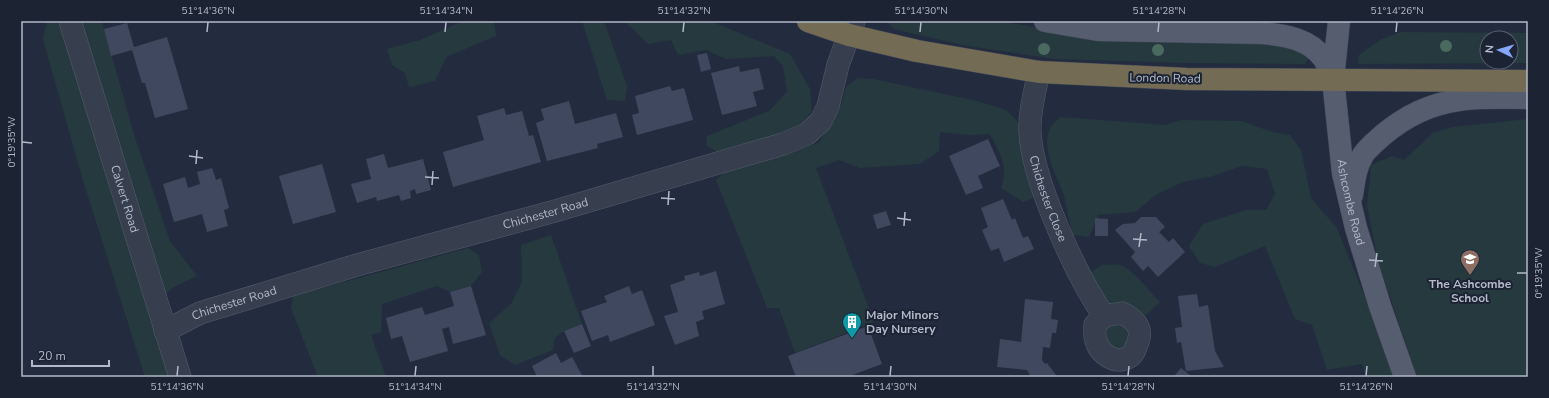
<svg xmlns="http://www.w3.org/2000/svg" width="1549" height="398" font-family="'Nunito Sans',sans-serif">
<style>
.green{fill:#25393f;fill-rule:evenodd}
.building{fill:#3f485e}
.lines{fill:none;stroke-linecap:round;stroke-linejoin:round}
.minor-casing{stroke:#555c6c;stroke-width:23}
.major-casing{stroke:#404757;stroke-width:23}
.highway-casing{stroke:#424959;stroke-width:23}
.minor{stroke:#373e4e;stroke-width:22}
.major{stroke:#555d6e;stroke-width:22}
.highway{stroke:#746b54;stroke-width:22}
.tree{fill:#4a695f}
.ticks{fill:none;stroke:#b3b9c9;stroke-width:1.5}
.labels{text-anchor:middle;stroke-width:4;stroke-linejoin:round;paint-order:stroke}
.street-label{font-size:12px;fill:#b3b9c9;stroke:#1c2333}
.poi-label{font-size:12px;font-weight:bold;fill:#b3b9c9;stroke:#1c2333}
.neatline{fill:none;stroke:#b3b9c9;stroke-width:1.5}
.ticks-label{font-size:10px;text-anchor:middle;fill:#b3b9c9}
</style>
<rect width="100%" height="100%" fill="#232c3e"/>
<!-- green -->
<g class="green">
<path d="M47 21H102L135 138 170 241 197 276 174 287 149 308 155 334 169 377H145L82 177 43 39Z"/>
<path d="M463 21H494L496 36 446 57 435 81 409 87 405 73 392 65 387 49 420 40Z"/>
<path d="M582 21H604L627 86 625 101 607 100Z"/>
<path d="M624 21H710L790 54 810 89 812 111 794 132 720 154 706 145 707 136 769 111 787 92 783 66 774 56 726 59 706 50 678 55 671 40 648 44Z"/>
<path d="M886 21H1001L1086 37 1258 39 1303 52 1309 57 1305 64 1186 63 1054 59 962 45 894 29Z"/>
<path d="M1400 32 1528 33V63L1358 64 1359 55 1380 40ZM1487 38H1511V62H1487Z"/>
<path d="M858 78 873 79 977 101 1006 110 1019 123 1022 151 1034 198 1023 202 1001 188C1009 167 1000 153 990 134L969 135 940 132 939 151 920 164 860 168 839 160 816 168 874 322 795 353 779 308H767L716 180 727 170 819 143 841 105 846 87Z"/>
<path d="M1061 117 1165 125 1181 120 1241 121 1273 132 1290 135 1301 150 1311 198 1337 228 1378 329 1394 377H1366L1362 364 1327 370 1312 325 1295 319 1265 246 1215 267 1200 263 1189 246 1203 224 1246 210H1266L1275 194 1267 169 1242 166 1210 177 1183 182 1157 194 1135 212 1098 215 1089 237 1073 235C1069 222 1067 208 1064 196 1056 173 1032 134 1061 117Z"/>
<path d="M1528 119V377H1417L1378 261 1367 206 1371 165 1392 156 1404 160 1433 133 1452 127Z"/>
<path d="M551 235 582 324 564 331 555 338 553 350 515 365 500 355 489 323 511 304 522 282 521 245Z"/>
<path d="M468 248 479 255 482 272 471 286 450 292 437 286 382 304 381 332 371 335 386 377H318L291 308 293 296Z"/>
<path d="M1102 265C1107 265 1114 264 1119 265 1133 268 1149 292 1160 302L1145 316C1131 304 1125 303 1107 306L1090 273Z"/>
<path d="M1108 321 1128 323 1132 335 1121 353 1110 352 1103 329Z"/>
</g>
<!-- building -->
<g class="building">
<path d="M127 23 134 47 167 37 188 109 155 118 145 83H142L132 50 111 56 104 29Z"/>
<path d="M707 53 711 69 701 72 697 55Z"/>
<path d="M739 66 740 72 759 68 764 89 753 92 757 106 722 115 711 73Z"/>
<path d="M670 86 672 91 684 88 693 120 637 135 632 115 639 113 635 96Z"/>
<path d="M569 101 575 124 616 113 623 137 597 144 598 148 547 161 536 123 544 120 541 109Z"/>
<path d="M504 108 506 115 522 111 529 136 533 135 541 162 453 187 443 152 484 140 477 116Z"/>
<path d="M988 139 1000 166 978 176 983 188 966 195 949 156Z"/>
<path d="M384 154 388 168 423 159 431 190 416 194 415 189 410 191 411 198 401 201 399 195 377 201 376 197 357 203 351 184 371 179 366 159Z"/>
<path d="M322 164 336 212 293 224 279 176Z"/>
<path d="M212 168 216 180 221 178 229 208 224 210 228 226 207 232 202 214 174 222 163 184 185 177 188 188 200 184 197 172Z"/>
<path d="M1003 199 1012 220 1015 218 1023 238 1028 236 1034 249 1004 262 999 248 991 251 982 230 988 227 981 208Z"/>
<path d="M886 211 891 225 877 229 873 215Z"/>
<path d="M1141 217H1156L1165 227 1159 232 1169 242 1173 238 1185 252 1158 277 1148 266 1143 271 1131 257 1135 252 1115 230 1123 224 1135 223Z"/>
<path d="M1095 218 1108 219V236H1095Z"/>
<path d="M716 271 725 304 702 311 704 319 696 322 699 336 675 345 664 316 678 312 670 285 685 280 684 276 699 272 700 276Z"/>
<path d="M471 286 486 335 453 344 449 327 442 329 448 351 410 362 402 336 391 339 386 318 422 307 425 315 454 306 450 292Z"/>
<path d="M629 286 632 294 642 290 655 325 610 342 608 335 592 341 581 311 607 302 604 296Z"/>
<path d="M1197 294 1199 307 1208 305 1215 351 1224 367 1186 371 1181 342 1177 343 1175 328 1182 327 1178 296Z"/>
<path d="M1025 299 1053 302 1051 319 1058 320 1056 333H1052L1050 348 1043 347 1042 360 1045 364 1047 363 1056 375 1053 377H1027L1030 375 1027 370 997 367 1000 339 1021 342Z"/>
<path d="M582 324 591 346 574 353 564 331Z"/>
<path d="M868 326 882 364 847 377H796L788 356Z"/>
<path d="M556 353 561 363 572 357 583 377H537L532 366Z"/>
<path d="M1181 368 1186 372 1192 377H1178L1175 375Z"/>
</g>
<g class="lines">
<defs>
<g id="minor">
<path id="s1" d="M70 21 180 377"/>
<path id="s2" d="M1039 72C1035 91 1029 112 1030 132 1032 180 1077 277 1104 316"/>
<path d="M1122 313C1138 321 1144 330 1136 347 1135 350 1133 355 1129 357 1115 365 1100 354 1096 341 1094 336 1095 330 1095 325L1104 316Z"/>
<path id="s3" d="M165 331 200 313 357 265 555 211 783 144 807 134 821 121 828 106 838 65 854 21"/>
</g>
<g id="major">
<path d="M1045 21 1098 30 1262 33C1285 35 1310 39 1324 59 1328 65 1330 73 1333 79"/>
<path id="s4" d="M1339 21 1333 79 1343 173 1356 228 1380 306 1405 377"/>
<path d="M1352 195C1354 182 1355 168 1362 157 1364 152 1370 147 1374 143 1395 123 1420 108 1448 102 1474 96 1502 98 1528 98"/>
</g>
<path id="highway" d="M808 21 849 35 917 51 1039 72 1187 79 1528 81"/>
</defs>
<!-- minor casing -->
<use href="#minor" class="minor-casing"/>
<!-- major casing -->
<use href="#major" class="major-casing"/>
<!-- highway casing -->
<use href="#highway" class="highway-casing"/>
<!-- minor -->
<use href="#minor" class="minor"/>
<!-- major -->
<use href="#major" class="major"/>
<!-- highway -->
<use href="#highway" class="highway"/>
</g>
<!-- trees -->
<g class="tree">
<circle cx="1446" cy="46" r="6"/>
<circle cx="1044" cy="49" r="6"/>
<circle cx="1158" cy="50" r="6"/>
</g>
<!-- ticks -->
<path class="ticks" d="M207 32 208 22M445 32 446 22M683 32 684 22M920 32 921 22M1158 32 1159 22M1396 32 1397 22M22 142 32 143M189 156 203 158M196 164 197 150M425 177 439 178M432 185 433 171M661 198 675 199M668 205 669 191M897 218 911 220M904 226 905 212M1133 239 1147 240M1139 247 1141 233M1369 260 1383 261M1375 267 1377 253M1517 273H1527M177 376 178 366M415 376 416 366M653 376V366M890 376 891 366M1128 376 1129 366M1366 376 1367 366"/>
<!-- icons -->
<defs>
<symbol id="school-pin" viewBox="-11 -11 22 30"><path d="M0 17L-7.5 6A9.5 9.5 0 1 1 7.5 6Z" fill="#8d6e63" stroke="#1c2333"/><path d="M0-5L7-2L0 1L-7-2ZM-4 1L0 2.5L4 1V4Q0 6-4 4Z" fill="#fff"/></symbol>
<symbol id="building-pin" viewBox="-11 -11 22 30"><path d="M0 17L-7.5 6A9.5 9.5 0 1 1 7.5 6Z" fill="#0f9aa8" stroke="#1c2333"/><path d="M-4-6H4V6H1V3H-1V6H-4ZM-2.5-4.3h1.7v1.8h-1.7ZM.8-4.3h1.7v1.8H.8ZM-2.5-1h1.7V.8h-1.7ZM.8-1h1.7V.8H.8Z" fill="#fff"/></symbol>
</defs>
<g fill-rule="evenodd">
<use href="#school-pin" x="1459" y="248" width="22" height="30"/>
<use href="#building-pin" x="841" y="311" width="22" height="30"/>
</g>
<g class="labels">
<!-- street labels -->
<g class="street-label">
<text transform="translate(1165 78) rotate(1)" y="4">London Road</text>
<text dy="4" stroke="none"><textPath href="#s2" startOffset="130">Chichester Close</textPath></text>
<text dy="4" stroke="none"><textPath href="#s1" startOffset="186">Calvert Road</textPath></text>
<text dy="4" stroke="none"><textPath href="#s4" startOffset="183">Ashcombe Road</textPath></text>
<text dy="4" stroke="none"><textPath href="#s3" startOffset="399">Chichester Road</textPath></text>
<text dy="4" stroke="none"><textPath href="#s3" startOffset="75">Chichester Road</textPath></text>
</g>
<!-- poi labels -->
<g class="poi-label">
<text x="1470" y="288">The Ashcombe<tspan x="1470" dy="14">School</tspan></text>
<text x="866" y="319" text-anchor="start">Major Minors<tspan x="866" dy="14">Day Nursery</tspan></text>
</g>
</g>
<!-- border -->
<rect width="1549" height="398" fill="none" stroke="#1c2333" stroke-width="44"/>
<!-- north arrow -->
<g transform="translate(1499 50) rotate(275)"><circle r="19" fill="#1c2333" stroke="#585f6f"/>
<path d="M0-3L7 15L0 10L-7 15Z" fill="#86a6fb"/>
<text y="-6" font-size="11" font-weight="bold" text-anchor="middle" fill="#b3b9c9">N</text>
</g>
<!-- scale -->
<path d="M32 360v6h77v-6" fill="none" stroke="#b3b9c9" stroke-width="2"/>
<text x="38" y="360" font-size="12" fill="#b3b9c9" stroke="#1c2333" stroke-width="3" paint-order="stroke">20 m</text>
<rect x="22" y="22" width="1505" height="354" class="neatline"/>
<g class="ticks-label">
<text x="208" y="14">51°14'36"N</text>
<text x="446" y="14">51°14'34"N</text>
<text x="684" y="14">51°14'32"N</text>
<text x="921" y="14">51°14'30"N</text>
<text x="1159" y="14">51°14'28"N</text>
<text x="1397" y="14">51°14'26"N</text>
<text transform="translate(11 142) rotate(-90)" y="4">0°19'35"W</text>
<text transform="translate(1538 273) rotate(-90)" y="4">0°19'35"W</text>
<text x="177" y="390">51°14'36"N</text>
<text x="415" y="390">51°14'34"N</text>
<text x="653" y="390">51°14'32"N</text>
<text x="890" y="390">51°14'30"N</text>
<text x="1128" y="390">51°14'28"N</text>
<text x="1366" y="390">51°14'26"N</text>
</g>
</svg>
